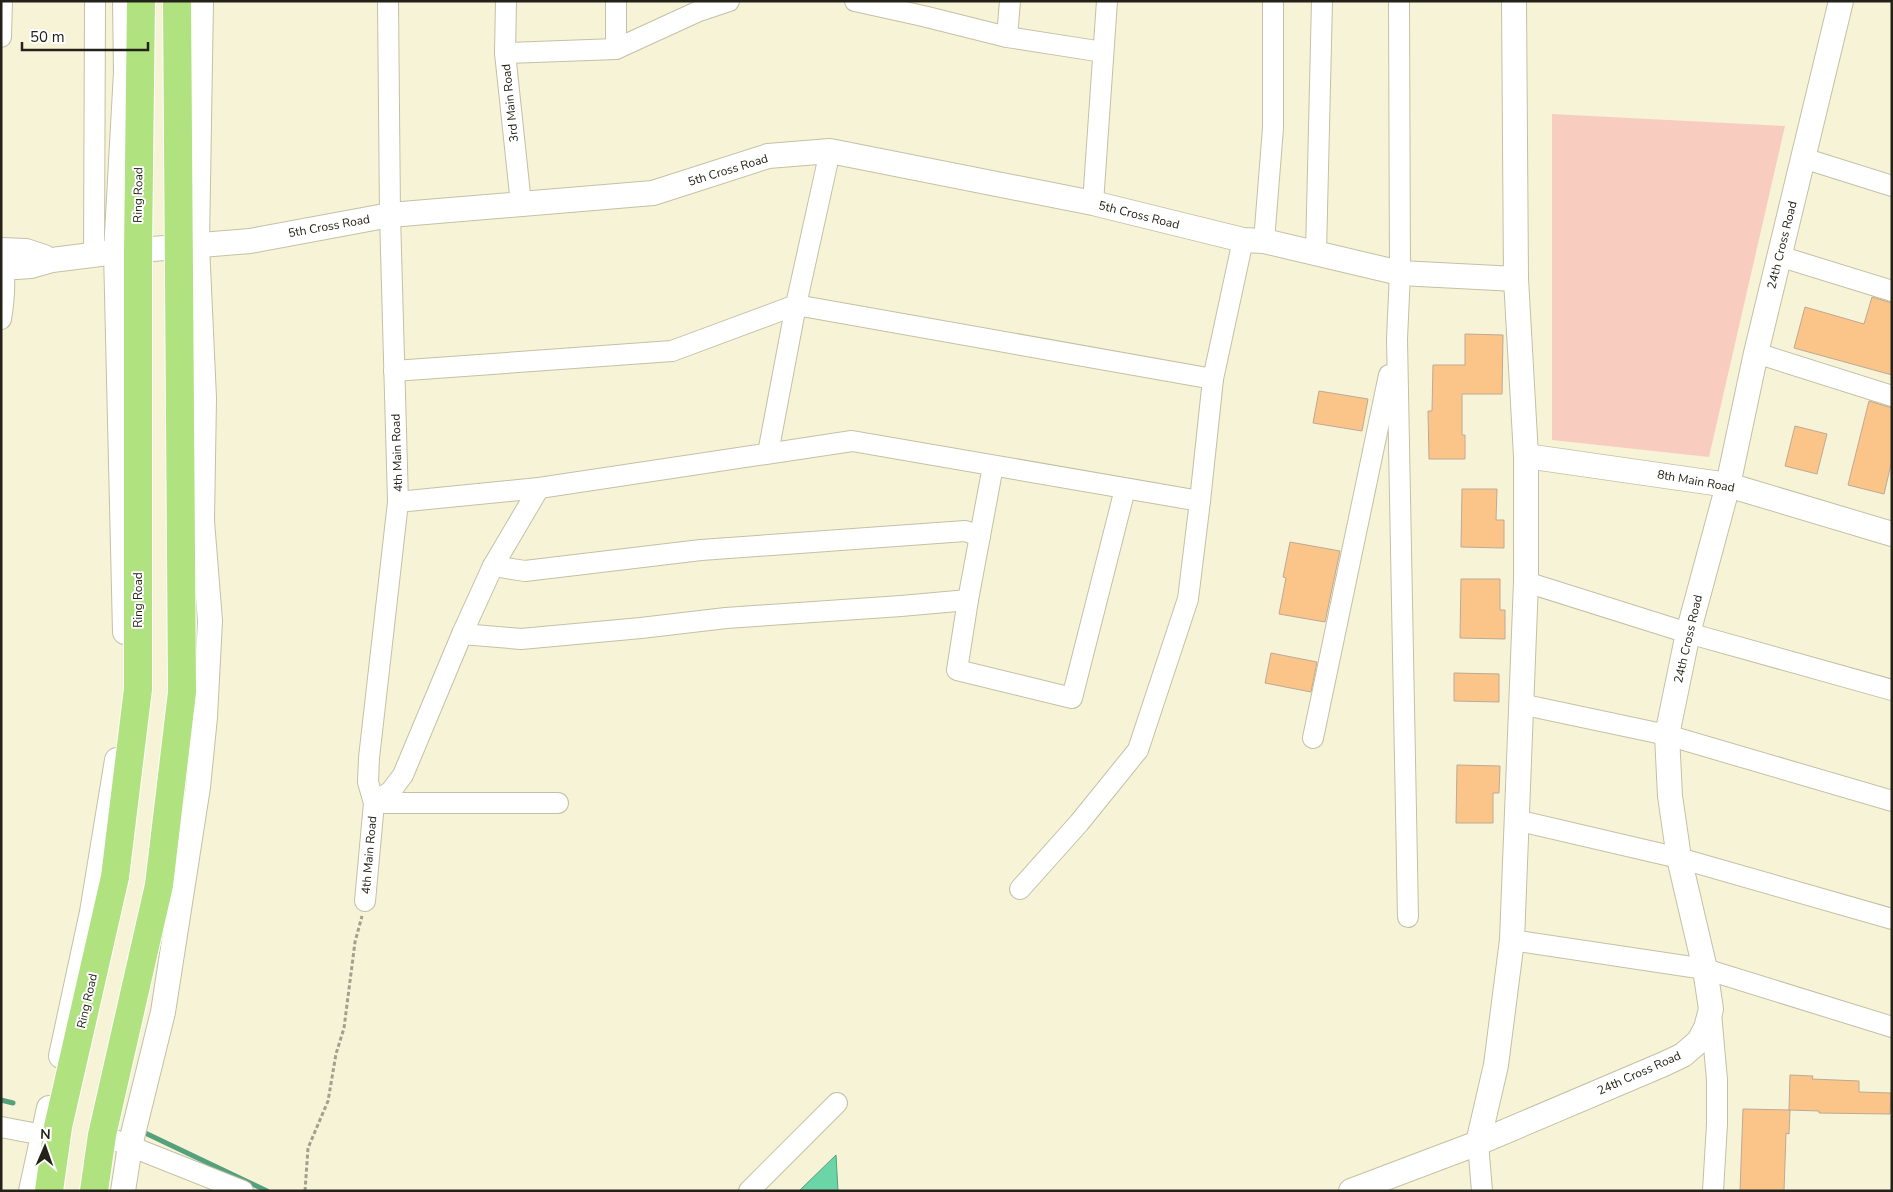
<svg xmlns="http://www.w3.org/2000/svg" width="1893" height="1192" font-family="'Nunito Sans',sans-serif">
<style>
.green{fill:#f8cdc0}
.water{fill:#6ad6a8;stroke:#55a07d}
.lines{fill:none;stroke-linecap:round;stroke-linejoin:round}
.stream{stroke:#55a07d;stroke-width:5}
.building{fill:#fbc58a;stroke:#bda994}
.minor-casing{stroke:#c4c0a5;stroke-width:22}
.tertiary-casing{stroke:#c4c0a5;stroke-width:26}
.trunk-casing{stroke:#fff;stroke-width:30}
.path{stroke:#a3a08b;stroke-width:3;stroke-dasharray:4 2.5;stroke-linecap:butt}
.minor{stroke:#fff;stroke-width:20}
.tertiary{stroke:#fff;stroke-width:24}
.trunk{stroke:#b0e280;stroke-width:28}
.labels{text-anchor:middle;stroke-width:4;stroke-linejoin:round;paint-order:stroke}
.street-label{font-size:12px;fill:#242218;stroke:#fff}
</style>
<rect width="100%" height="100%" fill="#f7f3d7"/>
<!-- green -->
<path class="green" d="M1552 114 1785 126 1709 457 1552 440Z"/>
<!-- water -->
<path class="water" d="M836 1155 838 1191H799Z"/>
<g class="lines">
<!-- stream -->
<g class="stream">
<path d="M1 1100 13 1103"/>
<path d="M141 1131 267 1191"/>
</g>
</g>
<!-- building -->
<g class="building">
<path d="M1872 297 1892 303V375L1794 348 1805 307 1864 324Z"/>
<path d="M1465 334 1503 335 1502 394H1462V435H1465V459H1429L1428 411H1432L1433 365H1465Z"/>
<path d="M1319 391 1368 399 1362 431 1313 423Z"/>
<path d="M1869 401 1892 408V460L1884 494 1848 485Z"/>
<path d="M1795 426 1827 434 1817 474 1785 466Z"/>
<path d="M1462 489H1497L1496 520H1504V548L1461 547Z"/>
<path d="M1290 542 1340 551 1325 622 1279 614 1286 578 1283 577Z"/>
<path d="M1461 579H1500V610H1505V639L1460 638Z"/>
<path d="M1271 653 1317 662 1311 692 1265 683Z"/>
<path d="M1454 673 1499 674V702L1454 701Z"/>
<path d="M1457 765 1500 766 1499 793H1493V823H1456Z"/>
<path d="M1790 1075 1813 1076 1812 1079 1859 1081V1092L1891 1093 1890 1114 1819 1113V1111L1789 1110Z"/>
<path d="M1743 1109 1790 1110 1789 1134 1786 1133 1784 1191H1740Z"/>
</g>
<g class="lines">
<defs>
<g id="minor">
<path d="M506 1 505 53 521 204"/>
<path d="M616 1V49"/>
<path d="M855 1 923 16 1007 37 1103 52"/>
<path d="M1399 1 1400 273 1397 339 1408 917"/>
<path d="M1 37 2 1"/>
<path d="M1007 37 1010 1"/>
<path d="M505 53 616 49 699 11 729 1"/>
<path d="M1803 158 1892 186"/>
<path d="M1093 203 1107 1"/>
<path d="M1264 241 1273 128V1"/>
<path d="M1316 253 1322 1"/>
<path d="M1 254C6 276 5 296 1 319"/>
<path d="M94 255 95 1"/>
<path d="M1779 256 1892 291"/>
<path d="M1756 353 1892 396"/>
<path d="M394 371 672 351 796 305 1213 379"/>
<path d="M768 453 796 305 830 151"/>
<path d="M993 466 968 600 957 670 1072 698 1125 489"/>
<path d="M398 502 539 488 852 441 1200 501 1213 379 1243 240"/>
<path d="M493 566 525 571 701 550 965 531 980 536"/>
<path d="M1526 582 1688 633 1892 690"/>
<path d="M462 634 521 639 641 628 726 618 901 606 968 600"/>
<path d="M1520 704 1667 735 1892 801"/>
<path d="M1313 738 1389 375"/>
<path d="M374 803 391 791 403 775 462 634 493 566 539 488"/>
<path d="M374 803H558"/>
<path d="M1516 820 1679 858 1892 919"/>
<path d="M1020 889 1079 823 1138 750 1188 599 1200 501"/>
<path d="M365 901 374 803 368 782 369 758 398 502 390 215 388 1"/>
<path d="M1512 940 1705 969 1892 1027"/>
<path d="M1711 1013 1717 1080V1124L1713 1191"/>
<path d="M1 1127 43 1135"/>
<path d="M102 1135 243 1191"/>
<path d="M1478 1143 1482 1191"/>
<path d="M749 1191 837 1103"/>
</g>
<g id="tertiary">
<path d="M125 1 126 72 116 252 125 632"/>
<path d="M1 250 26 251 44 257"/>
<path d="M1 268 31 266 52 260 116 252 250 241 390 215 653 193 768 156 830 151 1093 203 1243 240 1264 241 1400 273 1516 279"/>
<path d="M1526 456 1728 485 1892 534"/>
<path d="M61 1056 92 912 117 760"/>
<path d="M1478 1143 1496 1065 1512 940 1526 582V456L1516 279 1514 1"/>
<path d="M31 1191 49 1108"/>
<path d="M123 1191 130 1146 163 1012 198 787 205 717 210 621 202 521 204 398 197 245 201 1"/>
<path d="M1351 1191 1478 1143 1664 1064 1683 1055 1699 1041 1706 1028 1711 1009 1705 969 1679 858 1670 796 1667 735 1688 633 1728 485 1756 353 1841 1"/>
</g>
<g id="trunk">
<path d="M49 1191 58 1127 115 877 138 689V252L141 1"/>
<path d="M94 1191 102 1135 159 885 182 692 177 1"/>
</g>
</defs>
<!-- minor casing -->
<use href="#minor" class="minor-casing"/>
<!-- tertiary casing -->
<use href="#tertiary" class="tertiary-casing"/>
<!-- trunk casing -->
<use href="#trunk" class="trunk-casing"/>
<!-- path -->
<path class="path" d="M305 1191 308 1148 328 1101 336 1054 344 1028 355 942 362 916"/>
<!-- minor -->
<use href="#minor" class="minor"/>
<!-- tertiary -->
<use href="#tertiary" class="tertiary"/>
<!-- trunk -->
<use href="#trunk" class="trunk"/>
</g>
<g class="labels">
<!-- street labels -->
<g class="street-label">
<text transform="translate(510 103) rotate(-96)" y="4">3rd Main Road</text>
<text transform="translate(728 170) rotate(-17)" y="4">5th Cross Road</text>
<text transform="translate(138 195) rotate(-89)" y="4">Ring Road</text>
<text transform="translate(1139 215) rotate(14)" y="4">5th Cross Road</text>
<text transform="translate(329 226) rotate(-10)" y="4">5th Cross Road</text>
<text transform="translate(1782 245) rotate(-76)" y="4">24th Cross Road</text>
<text transform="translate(397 453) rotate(-92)" y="4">4th Main Road</text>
<text transform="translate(1696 481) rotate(10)" y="4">8th Main Road</text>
<text transform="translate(138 600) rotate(-90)" y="4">Ring Road</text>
<text transform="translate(1688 639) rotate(-77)" y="4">24th Cross Road</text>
<text transform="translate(369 855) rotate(-85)" y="4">4th Main Road</text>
<text transform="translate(87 1001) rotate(-77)" y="4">Ring Road</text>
<text transform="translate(1639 1073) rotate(-24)" y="4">24th Cross Road</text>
</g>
</g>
<!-- border -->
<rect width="1893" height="1192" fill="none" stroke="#242218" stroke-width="5"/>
<!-- north arrow -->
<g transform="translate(45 1147) rotate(2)" stroke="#ffffff" stroke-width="4" paint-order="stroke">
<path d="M0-4L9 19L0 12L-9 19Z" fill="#242218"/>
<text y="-8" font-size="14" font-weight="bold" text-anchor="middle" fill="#242218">N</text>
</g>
<!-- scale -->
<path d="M22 42v8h126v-8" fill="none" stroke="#242218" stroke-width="2.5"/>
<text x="30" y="42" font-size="15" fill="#242218" stroke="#ffffff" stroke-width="4" paint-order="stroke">50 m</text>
</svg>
